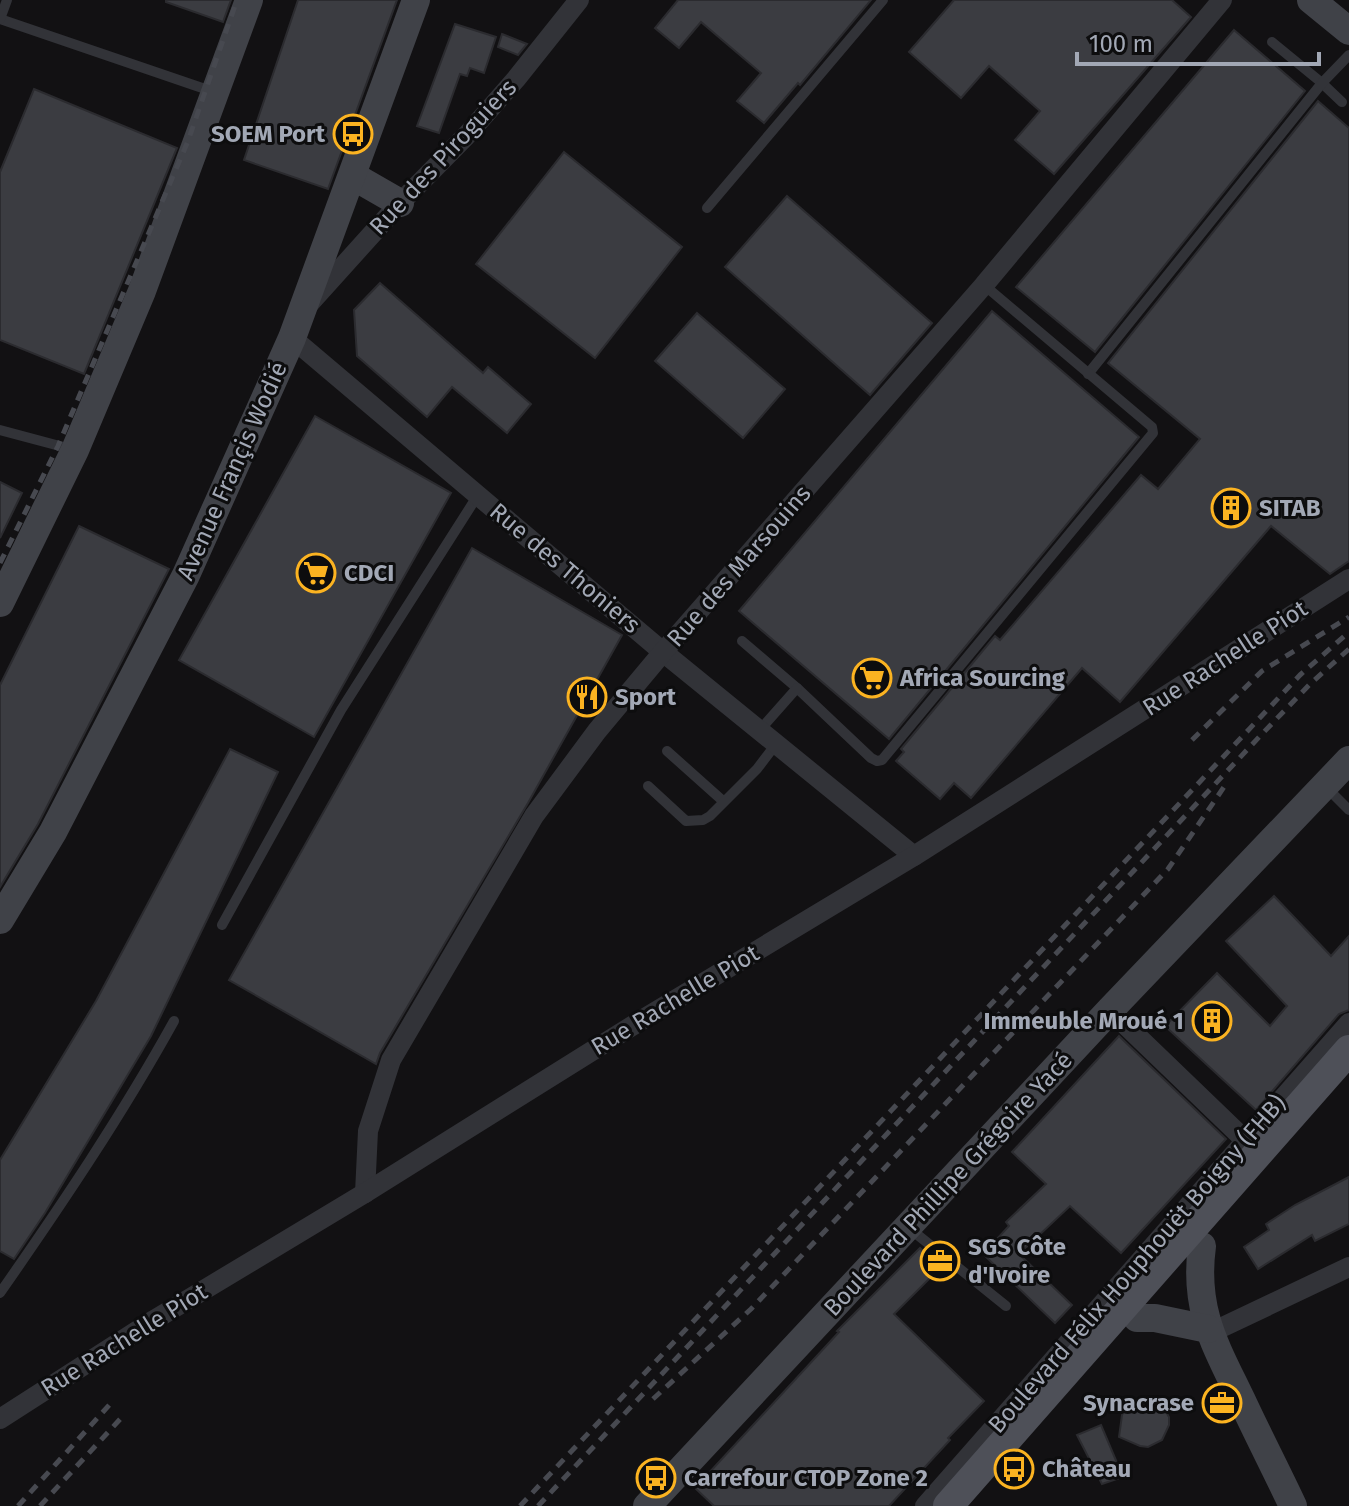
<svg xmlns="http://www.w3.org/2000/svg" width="1349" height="1506" font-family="'Fira Sans',sans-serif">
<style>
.building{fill:#3b3c41;stroke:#2b2b2f;stroke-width:2}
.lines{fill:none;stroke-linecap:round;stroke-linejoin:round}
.lane{stroke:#323338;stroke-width:10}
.street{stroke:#323338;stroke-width:20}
.secondary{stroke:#404248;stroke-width:28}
.primary{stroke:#4e5058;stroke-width:30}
.rail{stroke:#474950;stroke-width:5;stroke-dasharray:10 8;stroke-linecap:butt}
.labels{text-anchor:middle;stroke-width:6;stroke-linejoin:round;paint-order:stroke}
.poi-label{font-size:24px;font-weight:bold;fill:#a2a8b5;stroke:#0d0d0e;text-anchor:start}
.street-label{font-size:24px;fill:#a2a8b5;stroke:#0d0d0e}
</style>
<rect width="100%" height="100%" fill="#121113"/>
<!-- building -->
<g class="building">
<path d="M166 0H231L223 22 166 2Z"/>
<path d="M298 0H397L328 189 244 160Z"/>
<path d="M678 0H871L800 85 798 83 764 123 737 101 761 73 701 22 679 48 655 28Z"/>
<path d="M954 0H1172L1191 17 1054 174 1015 140 1040 111 989 66 961 98 909 52Z"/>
<path d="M455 24 496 37 484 73 470 68 467 76 460 74 439 133 417 126Z"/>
<path d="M1234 30 1305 91 1095 352 1016 287Z"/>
<path d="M502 34 527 44 518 55 498 47Z"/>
<path d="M34 89 177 148 84 374 0 340V172Z"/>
<path d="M1318 101 1349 128V561L1330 574 1271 526 1120 702 1082 668 971 798 954 783 940 799 896 761 904 752 901 749 995 636 1000 640 1141 475 1158 489 1200 439 1108 363Z"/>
<path d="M564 152 682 247 595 358 476 264Z"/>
<path d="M787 196 932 323 870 395 725 267Z"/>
<path d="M380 283 483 373 488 367 531 404 507 433 452 387 427 417 357 356 354 310Z"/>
<path d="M992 311 1139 437 889 739 739 611Z"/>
<path d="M697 313 785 389 743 438 655 361Z"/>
<path d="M315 416 451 493 314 737 179 660Z"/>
<path d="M0 482 22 493 0 538Z"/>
<path d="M79 526 169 569 38 824 0 887V685Z"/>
<path d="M472 548 622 635 528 803 380 1053 376 1064 229 980Z"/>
<path d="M230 749 278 772 151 1036 45 1213 14 1259 0 1251V1160L96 1001Z"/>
<path d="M1274 896 1331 956 1349 936V1010L1339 1014 1256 1110 1165 1026 1217 973 1270 1026 1287 1006 1226 941Z"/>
<path d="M1119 1036 1226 1139 1121 1253 1070 1206 1019 1254 1072 1305 1055 1323 983 1254 1009 1226 1006 1222 1046 1184 1012 1152Z"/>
<path d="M1349 1177V1224L1315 1241 1312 1235 1258 1269 1244 1247 1269 1230 1266 1224 1295 1205Z"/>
<path d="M920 1248 940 1268 894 1314 984 1401 948 1438 950 1440 889 1506H714L695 1488 839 1332 837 1331Z"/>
<path d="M1146 1397 1161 1403 1169 1417V1425L1162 1440 1148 1447 1140 1446 1119 1437 1122 1415 1125 1408 1131 1402Z"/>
<path d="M1101 1425 1123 1477 1102 1484 1077 1435Z"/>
</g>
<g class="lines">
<!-- lane -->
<g class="lane">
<path d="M0 19 214 92"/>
<path d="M0 19 7 0"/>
<path d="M1272 42 1322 83 1342 102"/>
<path d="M707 208 883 0"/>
<path d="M1088 374 1322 83 1349 55"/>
<path d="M0 430 71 449"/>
<path d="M742 641 797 688 871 758 877 761 882 760 1153 433 1152 427 984 285"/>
<path d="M759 731 797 688"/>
<path d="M667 751 723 801"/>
<path d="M648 786 686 821 703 820 710 816 757 769 776 744"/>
<path d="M1326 787 1349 810"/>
<path d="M222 925 341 710 478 495"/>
<path d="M909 1228 1006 1306"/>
<path d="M0 1293C62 1204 122 1115 174 1021"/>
</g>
<!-- street -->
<g class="street">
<path d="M308 305 400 203 466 136 516 79 579 0"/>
<path d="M292 338 663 652 914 856"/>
<path d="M1110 1010 1245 1140"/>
<path d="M365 1193 368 1131 391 1060 534 816 597 731 663 652 984 285 1222 0"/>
<path d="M1210 1333 1349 1267"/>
<path d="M0 1419 154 1320 365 1193 640 1021 914 856 1349 579"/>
<path d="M925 1506 1349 1023"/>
</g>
<!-- secondary -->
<g class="secondary">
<path d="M1311 0 1349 31"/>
<path d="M353 176 400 203"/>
<path d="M0 603 75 450 142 291 249 0"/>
<path d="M0 920 53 832 186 575 292 338 416 0"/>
<path d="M1202 1246C1193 1312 1217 1348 1244 1405 1260 1439 1277 1472 1293 1506"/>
<path d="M1137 1318H1155L1208 1329"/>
<path d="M647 1506 1110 1010 1349 760"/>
</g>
<!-- primary -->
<path class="primary" d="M948 1506 1349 1050"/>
<!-- rail -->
<g class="rail">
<path d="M0 563 58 446 188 141 237 0"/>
<path d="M1192 740 1262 671 1349 617"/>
<path d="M653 1399 751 1309 1168 869 1224 787"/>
<path d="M18 1506 111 1403"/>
<path d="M40 1506 123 1416"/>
<path d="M520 1506 1300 675 1349 632"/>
<path d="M538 1506 1261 735 1310 684 1349 649"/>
</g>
</g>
<!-- icons -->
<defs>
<symbol id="bus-ring" viewBox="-11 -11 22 22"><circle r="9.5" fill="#0d0d0e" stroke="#fbb321" stroke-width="1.5"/><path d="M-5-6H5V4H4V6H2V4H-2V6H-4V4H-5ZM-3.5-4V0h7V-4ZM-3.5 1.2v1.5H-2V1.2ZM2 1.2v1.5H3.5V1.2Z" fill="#fbb321"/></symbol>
<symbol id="building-ring" viewBox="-11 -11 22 22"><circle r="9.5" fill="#0d0d0e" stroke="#fbb321" stroke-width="1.5"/><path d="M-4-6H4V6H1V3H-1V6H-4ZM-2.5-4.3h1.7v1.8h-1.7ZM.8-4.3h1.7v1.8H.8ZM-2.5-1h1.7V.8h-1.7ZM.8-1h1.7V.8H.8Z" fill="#fbb321"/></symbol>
<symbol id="supermarket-ring" viewBox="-11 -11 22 22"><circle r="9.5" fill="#0d0d0e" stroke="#fbb321" stroke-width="1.5"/><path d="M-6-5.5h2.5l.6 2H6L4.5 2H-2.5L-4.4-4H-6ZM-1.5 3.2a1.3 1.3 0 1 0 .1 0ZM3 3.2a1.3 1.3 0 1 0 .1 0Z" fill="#fbb321"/></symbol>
<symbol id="restaurant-ring" viewBox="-11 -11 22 22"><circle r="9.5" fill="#0d0d0e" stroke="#fbb321" stroke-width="1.5"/><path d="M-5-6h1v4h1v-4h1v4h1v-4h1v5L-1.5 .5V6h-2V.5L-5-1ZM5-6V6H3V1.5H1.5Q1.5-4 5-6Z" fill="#fbb321"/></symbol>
<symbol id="office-ring" viewBox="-11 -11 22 22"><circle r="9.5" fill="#0d0d0e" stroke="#fbb321" stroke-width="1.5"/><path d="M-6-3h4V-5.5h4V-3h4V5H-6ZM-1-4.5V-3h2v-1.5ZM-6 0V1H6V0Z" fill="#fbb321"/></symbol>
</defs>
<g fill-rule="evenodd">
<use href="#bus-ring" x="331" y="112" width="44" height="44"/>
<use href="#building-ring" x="1209" y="486" width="44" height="44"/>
<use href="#supermarket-ring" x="294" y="551" width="44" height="44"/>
<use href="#supermarket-ring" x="850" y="656" width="44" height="44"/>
<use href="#restaurant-ring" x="565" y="675" width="44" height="44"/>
<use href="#building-ring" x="1190" y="999" width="44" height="44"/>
<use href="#office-ring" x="918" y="1239" width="44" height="44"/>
<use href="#office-ring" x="1200" y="1381" width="44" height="44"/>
<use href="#bus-ring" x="992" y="1447" width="44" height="44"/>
<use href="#bus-ring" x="634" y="1456" width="44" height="44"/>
</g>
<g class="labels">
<!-- poi labels -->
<g class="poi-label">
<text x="325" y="142" text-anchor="end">SOEM Port</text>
<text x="1259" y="516">SITAB</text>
<text x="344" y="581">CDCI</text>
<text x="900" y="686">Africa Sourcing</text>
<text x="615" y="705">Sport</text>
<text x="1184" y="1029" text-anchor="end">Immeuble Mroué 1</text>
<text x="968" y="1255">SGS Côte<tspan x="968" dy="28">d'Ivoire</tspan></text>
<text x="1194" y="1411" text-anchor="end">Synacrase</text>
<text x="1042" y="1477">Château</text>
<text x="684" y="1486">Carrefour CTOP Zone 2</text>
</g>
<!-- street labels -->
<g class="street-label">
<text transform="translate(443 157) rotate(-47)" y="8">Rue des Piroguiers</text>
<text transform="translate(232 471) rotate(-66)" y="8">Avenue Françis Wodié</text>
<text transform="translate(739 566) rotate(-49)" y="8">Rue des Marsouins</text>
<text transform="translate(565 568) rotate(40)" y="8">Rue des Thoniers</text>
<text transform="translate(1225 658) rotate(-33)" y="8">Rue Rachelle Piot</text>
<text transform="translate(675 1000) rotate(-31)" y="8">Rue Rachelle Piot</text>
<text transform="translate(948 1184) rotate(-47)" y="8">Boulevard Phillipe Grégoire Yacé</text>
<text transform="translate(1137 1264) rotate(-49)" y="8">Boulevard Félix Houphouët Boigny (FHB)</text>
<text transform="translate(124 1340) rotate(-32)" y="8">Rue Rachelle Piot</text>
</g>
</g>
<!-- scale -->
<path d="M1077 52v12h242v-12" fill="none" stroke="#a2a8b5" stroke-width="4"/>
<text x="1089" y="52" font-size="24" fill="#a2a8b5" stroke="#0d0d0e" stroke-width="6" paint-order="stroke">100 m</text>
</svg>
